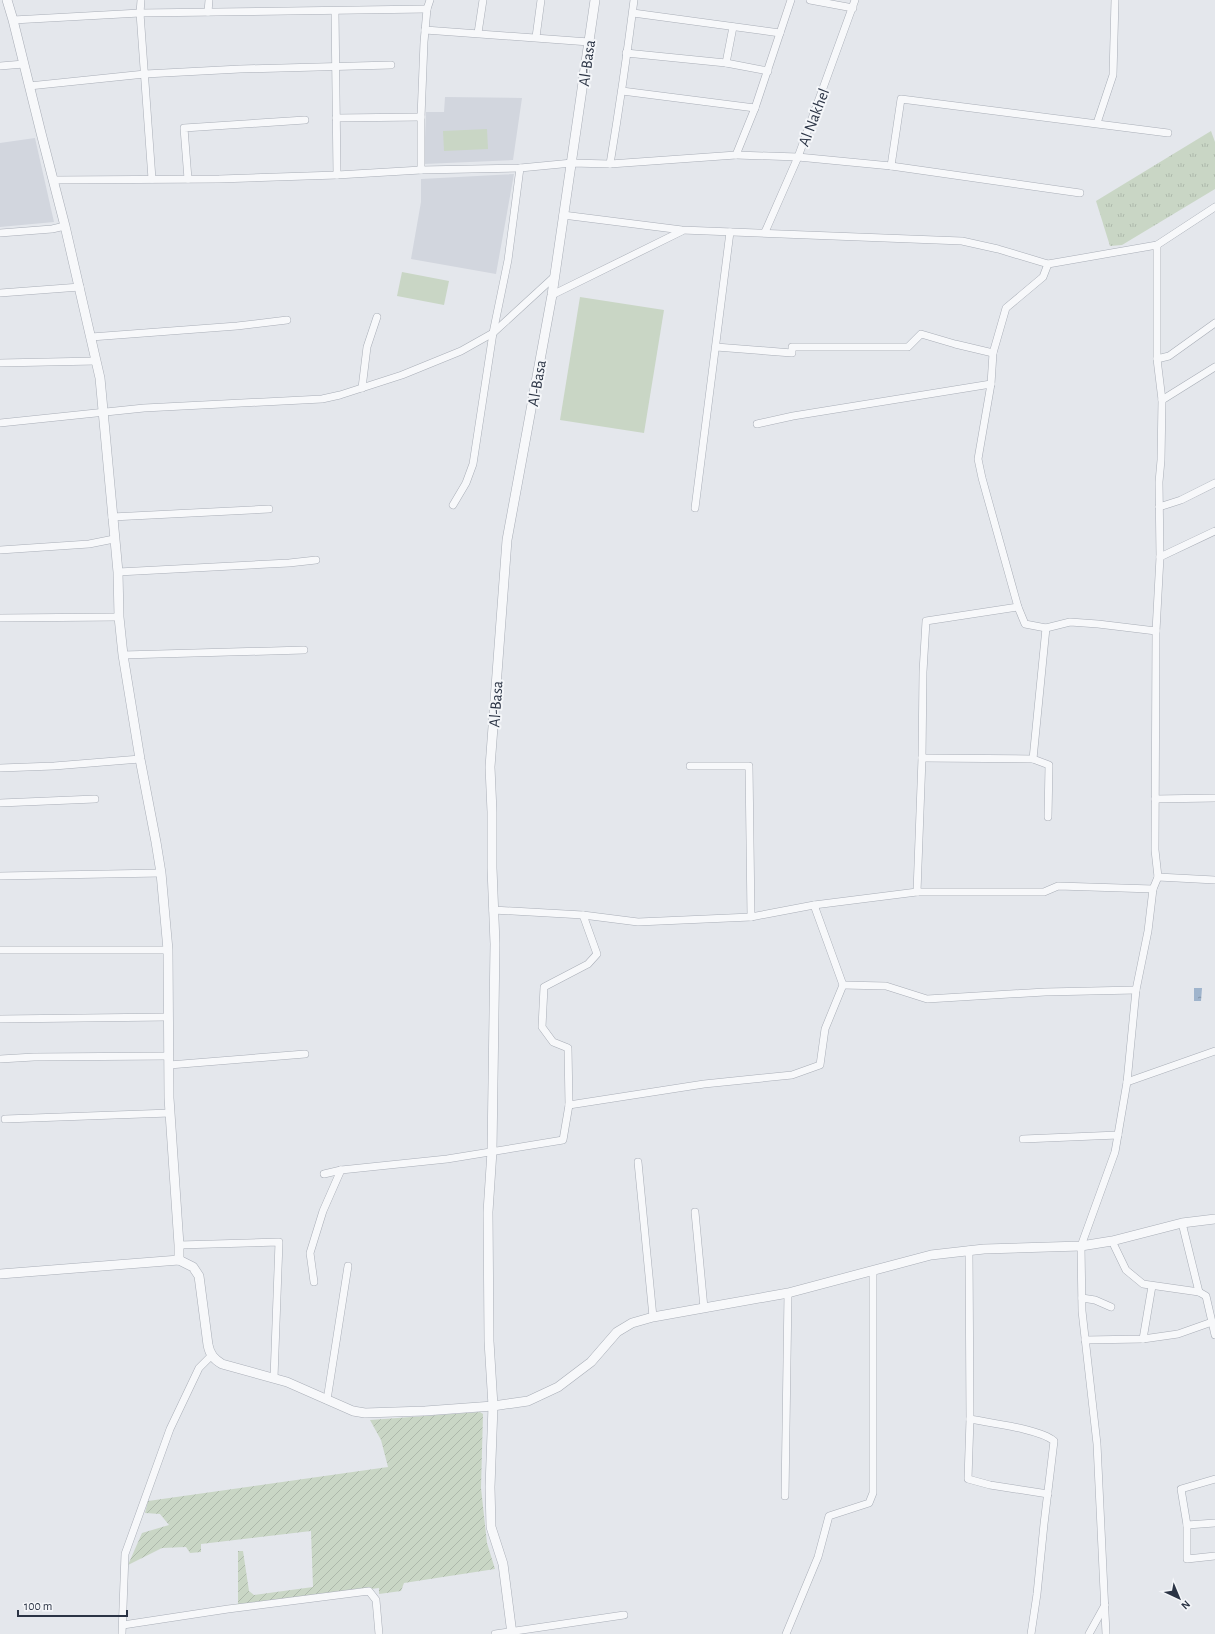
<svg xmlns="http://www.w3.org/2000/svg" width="1215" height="1634" font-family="'Alegreya Sans',sans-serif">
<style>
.built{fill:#d2d6de}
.grass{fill:url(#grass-tufts)}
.garden{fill:url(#garden-furrows)}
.pitch{fill:#c9d6c5}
.water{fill:url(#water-ripples)}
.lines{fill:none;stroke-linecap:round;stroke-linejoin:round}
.minor-casing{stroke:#a9aeb7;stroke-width:8}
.tertiary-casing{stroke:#a9aeb7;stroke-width:10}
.minor{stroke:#f7f8fa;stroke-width:7}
.tertiary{stroke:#f7f8fa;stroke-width:9}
.labels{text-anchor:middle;stroke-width:4;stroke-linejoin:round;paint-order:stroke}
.street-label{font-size:16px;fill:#2b3445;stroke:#f4f6f9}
</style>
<defs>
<pattern id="grass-tufts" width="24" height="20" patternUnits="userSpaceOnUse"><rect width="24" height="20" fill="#c9d6c5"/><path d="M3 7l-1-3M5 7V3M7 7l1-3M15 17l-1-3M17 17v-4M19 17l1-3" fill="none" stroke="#adb8ab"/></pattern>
<pattern id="garden-furrows" width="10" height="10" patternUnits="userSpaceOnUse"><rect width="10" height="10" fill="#c9d6c5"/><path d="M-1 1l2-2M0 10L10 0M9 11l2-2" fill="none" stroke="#adb8ab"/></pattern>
<pattern id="water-ripples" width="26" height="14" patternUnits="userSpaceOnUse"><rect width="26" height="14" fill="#9fb4cc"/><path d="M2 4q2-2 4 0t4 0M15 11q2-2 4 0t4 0" fill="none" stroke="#8293a7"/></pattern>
</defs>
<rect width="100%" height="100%" fill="#e4e7ec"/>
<!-- built -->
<g class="built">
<path d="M445 97 522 98 513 160 424 164 426 112H444Z"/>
<path d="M35 138 54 222 0 227V143Z"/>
<path d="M514 174 496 274 411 259 421 202V179Z"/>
</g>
<!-- grass -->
<path class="grass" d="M1211 131 1215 142V189L1122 245 1110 246 1096 201Z"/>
<!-- garden -->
<path class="garden" d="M480 1412 483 1414 481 1488 487 1543 495 1569 404 1583 401 1591 379 1594V1588L238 1605V1551H243L249 1591 254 1595 313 1587 311 1531 201 1544V1552L190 1553 186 1547 162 1548 128 1565 142 1533 169 1525 160 1514 145 1513 148 1501 388 1467 381 1440 370 1420Z"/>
<!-- pitch -->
<g class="pitch">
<path d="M487 129 488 149 444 151 443 131Z"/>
<path d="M402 272 449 281 444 305 397 296Z"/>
<path d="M580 297 664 310 644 433 560 420Z"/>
</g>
<!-- water -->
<path class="water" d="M1194 988H1202L1201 1001H1194Z"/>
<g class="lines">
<defs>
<g id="minor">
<path d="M141 0 140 13 152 179"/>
<path d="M810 0 853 8"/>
<path d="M335 11 337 175"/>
<path d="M208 12 209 0"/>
<path d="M633 13 780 33"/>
<path d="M13 20 140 13 427 9"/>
<path d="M425 30 589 42"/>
<path d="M478 33 483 0"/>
<path d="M536 37 541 0"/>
<path d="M626 53 726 63 768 71"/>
<path d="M726 63 733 27"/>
<path d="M0 66 24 64"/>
<path d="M29 86 145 74 240 69 391 65"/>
<path d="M622 91 755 108"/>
<path d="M336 118 421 117"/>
<path d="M1097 123 1113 75 1115 0"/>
<path d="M736 155 798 157 891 166 1080 193"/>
<path d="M610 164C619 110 627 55 634 0"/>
<path d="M891 166 901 99 1168 133"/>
<path d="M421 170V117L424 42 427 9 430 0"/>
<path d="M188 179 184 128 305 120"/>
<path d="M54 180 219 179 337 175 421 170 520 168 572 163 610 164 736 155 755 108 791 0"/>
<path d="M563 215 682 230 962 241 998 249 1048 264 1157 245 1215 207"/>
<path d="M765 232 798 157 855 0"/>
<path d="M0 233 52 229 65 226"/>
<path d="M1048 264 1043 277 1006 308 993 353 991 384 978 459 982 478 1018 607 1025 624 1046 628 1070 622 1098 624 1156 631"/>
<path d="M0 293 80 287"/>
<path d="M552 295 682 231"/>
<path d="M91 337 237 326 287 320"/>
<path d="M716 347 792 353V347H908L921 334 955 344 993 353"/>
<path d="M1157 359 1169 356 1215 323"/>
<path d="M0 363 96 361"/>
<path d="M362 388 367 347 377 317"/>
<path d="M1162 400 1215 367"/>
<path d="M0 423 144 408 322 399 340 395 402 375 461 351 493 333 554 277"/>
<path d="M757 424 793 416 991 384"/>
<path d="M453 505 466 483 473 464 493 333 508 260 520 168"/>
<path d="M1159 507 1181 500 1215 483"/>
<path d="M695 508 730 232"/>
<path d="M112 517 269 509"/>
<path d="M0 550 89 544 114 539"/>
<path d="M1160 557 1215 531"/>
<path d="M118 572 289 563 316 560"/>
<path d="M0 618 119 617"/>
<path d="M1046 628 1033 759 1049 765 1048 817"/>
<path d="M123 655 304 650"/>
<path d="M922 758 1033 759"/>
<path d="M690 766H749L751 917"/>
<path d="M0 768 54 766 140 759"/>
<path d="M1155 799 1215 798"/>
<path d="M0 803 95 799"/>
<path d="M0 876 161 873"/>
<path d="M1158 877 1215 880"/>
<path d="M917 892 922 758 923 672 926 621 1018 607"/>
<path d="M493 910 583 915 638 922 751 917 814 905 917 892H1044L1058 886 1153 889"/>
<path d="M0 950H168"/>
<path d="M843 985 886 986 927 999 1045 992 1136 990"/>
<path d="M0 1019 168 1017"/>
<path d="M0 1059 34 1057 169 1056"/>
<path d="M169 1065 305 1054"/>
<path d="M1127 1082 1215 1051"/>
<path d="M569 1105 704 1084 792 1075 820 1065 825 1029 843 985 814 905"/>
<path d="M5 1119 170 1113"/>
<path d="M1023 1139 1118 1135"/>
<path d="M638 1162 653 1317"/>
<path d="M324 1174 341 1170 447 1159 563 1140 569 1105 568 1048 553 1042 542 1027 544 987 588 964 597 954 583 915"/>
<path d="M695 1212 704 1308"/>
<path d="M1182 1223 1199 1292 1206 1296 1215 1335"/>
<path d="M1112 1241 1126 1270 1143 1284 1199 1292"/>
<path d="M179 1245 279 1242 274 1378"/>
<path d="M969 1250 970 1419 968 1479 990 1485 1048 1494"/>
<path d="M314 1282 310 1253 323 1211 341 1170"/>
<path d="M1082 1298 1095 1300 1111 1307"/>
<path d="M1143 1339 1152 1286"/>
<path d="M1085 1340 1143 1339 1178 1334 1212 1322"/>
<path d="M327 1400 348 1266"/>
<path d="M970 1419C990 1423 1040 1429 1054 1441L1044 1524 1037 1594 1031 1634"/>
<path d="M1215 1479 1181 1489 1187 1525V1559L1215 1556"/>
<path d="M785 1496 788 1293"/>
<path d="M1187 1525 1215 1523"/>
<path d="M123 1625 228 1609 369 1591 376 1600 379 1634"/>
<path d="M122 1634 125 1554 170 1429 199 1368 212 1355"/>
<path d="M495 1634 624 1615"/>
<path d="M786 1634 818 1557 829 1516 869 1503 873 1493V1271"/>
<path d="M1089 1634 1105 1605"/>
<path d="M1106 1634 1097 1444 1082 1311 1081 1246 1115 1152 1127 1082 1136 990 1148 931 1153 889 1158 877 1155 850 1156 631 1160 557 1159 482 1161 460 1162 400 1157 359V245"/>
</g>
<g id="tertiary">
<path d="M7 0 13 20 41 133 65 226 100 378 118 572 119 617 123 655 140 759 156 842 161 873 168 950 169 1098 179 1245V1260"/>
<path d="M0 1274 179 1260 193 1267 199 1276 208 1345C210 1355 214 1359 222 1364L287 1382 353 1411 365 1413 425 1411 493 1406 528 1401 558 1387 591 1362 617 1332 632 1323 653 1317 788 1293 931 1255 984 1249 1081 1246 1112 1241 1182 1223 1215 1219"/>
<path d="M512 1634 503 1564 491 1527 490 1487 493 1406 489 1341 488 1212 492 1151 495 944 492 868V812L490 767 507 540 552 295 595 0"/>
</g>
</defs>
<!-- minor casing -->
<use href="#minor" class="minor-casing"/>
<!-- tertiary casing -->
<use href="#tertiary" class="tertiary-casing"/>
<!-- minor -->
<use href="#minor" class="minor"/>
<!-- tertiary -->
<use href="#tertiary" class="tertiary"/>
</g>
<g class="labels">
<!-- street labels -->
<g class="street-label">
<text transform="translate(586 63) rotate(-82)" y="6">Al-Basa</text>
<text transform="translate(813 117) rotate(-69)" y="6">Al Nakhel</text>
<text transform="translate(536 383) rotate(-80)" y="6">Al-Basa</text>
<text transform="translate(495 704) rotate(-86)" y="6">Al-Basa</text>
</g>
</g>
<!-- north arrow -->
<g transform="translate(1179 1598) rotate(136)" stroke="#f4f6f9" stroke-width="3" paint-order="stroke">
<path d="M0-3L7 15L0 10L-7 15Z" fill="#2b3445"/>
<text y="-6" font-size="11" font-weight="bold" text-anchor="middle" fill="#2b3445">N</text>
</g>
<!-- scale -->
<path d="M18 1610v6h109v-6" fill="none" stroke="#2b3445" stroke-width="2"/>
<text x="24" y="1610" font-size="12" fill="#2b3445" stroke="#f4f6f9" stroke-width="3" paint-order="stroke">100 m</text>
</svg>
